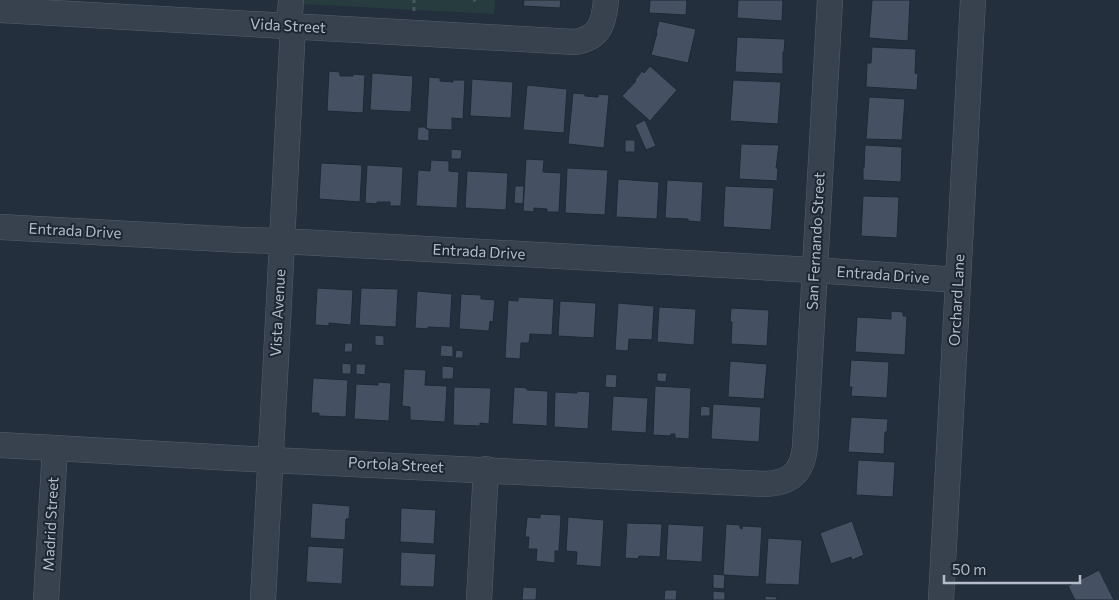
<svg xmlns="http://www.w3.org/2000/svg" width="1119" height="600" font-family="Commissioner,sans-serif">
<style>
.green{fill:#263c3f}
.building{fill:#455162;stroke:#1f2835}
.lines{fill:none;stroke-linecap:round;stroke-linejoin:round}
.minor-casing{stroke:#565f6c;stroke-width:26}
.path{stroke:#44595c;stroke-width:3;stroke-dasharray:4 4;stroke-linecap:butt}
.minor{stroke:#38414e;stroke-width:25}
.labels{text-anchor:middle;stroke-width:4;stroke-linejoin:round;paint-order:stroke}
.street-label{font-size:15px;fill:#b4bcc9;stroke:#1d2633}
</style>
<rect width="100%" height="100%" fill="#242f3e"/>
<!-- green -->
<path class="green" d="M301 0H495L494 14 301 4Z"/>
<!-- building -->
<g class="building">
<path d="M524 0H561L560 8 523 6Z"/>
<path d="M650 0H687L686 15 649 13Z"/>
<path d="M738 0H783L782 21 737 18Z"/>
<path d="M872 0H910L908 41 869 38Z"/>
<path d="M659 21 696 29 688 63 651 55 657 33H656Z"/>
<path d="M737 37 785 39 784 52H783V74L735 72Z"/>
<path d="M872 47 916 49 915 73 918 74 917 90 866 87 867 63H871Z"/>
<path d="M650 66 677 90 650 121 622 96 636 81 635 80 642 71 644 73Z"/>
<path d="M329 71 340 72V76H353V74L365 75 363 113 327 111Z"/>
<path d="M372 73 413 76 411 112 370 110Z"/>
<path d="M429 77 440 78V81L453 82V80H465L463 119 452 118V130L426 129Z"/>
<path d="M472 79 513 82 511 118 470 116Z"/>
<path d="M733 80 781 82 778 124 730 121Z"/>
<path d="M527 85 567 89 564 133 523 130Z"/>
<path d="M573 93 585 94V96L598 97V94L609 95 604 148 568 144Z"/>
<path d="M869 97 905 99 902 140 866 139Z"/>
<path d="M645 120 656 146 646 150 635 125Z"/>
<path d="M418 127H426V129H429V141L417 140Z"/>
<rect x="625" y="140" width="10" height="12"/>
<path d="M741 144 779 145 776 168H778L777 181 739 179Z"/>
<path d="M865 145 902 147 901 182 863 180V168H864Z"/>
<path d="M451 149 462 150 461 159H451Z"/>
<path d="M526 159 544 160 543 172 561 173 559 212H547V209L534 208V212L523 211Z"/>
<path d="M431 160 449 161V171L459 172 457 208 416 206 418 170 430 171Z"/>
<path d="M321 163 362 165 360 202 319 199Z"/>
<path d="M367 165 403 167 401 206H390V202H377V204L365 203Z"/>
<path d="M567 168 608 170 605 215 565 213Z"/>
<path d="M467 171 508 173 506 210 465 208Z"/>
<path d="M618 179 659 182 657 219 616 217Z"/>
<path d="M667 180 703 182 701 222 688 221V219L665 218Z"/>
<path d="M515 186H524L523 204 514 203Z"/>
<path d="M725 186 774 188 771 230 723 227Z"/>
<path d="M863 196 899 197 897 238 861 236Z"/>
<path d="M317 288 353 290 351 325 329 323V326L315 325Z"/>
<path d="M361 288 398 289 396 327 359 325Z"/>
<path d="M417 291 452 294 450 328 428 327V329L415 328Z"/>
<path d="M461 294 481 295V299L495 300 493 322 490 321 489 331 459 329Z"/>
<path d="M518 297 554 299 552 335 530 334 529 343H521L520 359 505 358 508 300 518 301Z"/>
<path d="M560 301 596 303 594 338 558 336Z"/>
<path d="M618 303 654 306 652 340 629 339 628 351 615 350Z"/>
<path d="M659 307 696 309 694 345 657 342Z"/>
<path d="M731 308 769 310 767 346 731 344 732 322H730Z"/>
<path d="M891 311 903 312V316H907L905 355 855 352 857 317 891 319Z"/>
<path d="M375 335 384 336V346L375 345Z"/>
<path d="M345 343H353L352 352H344Z"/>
<path d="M441 345 453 346V357L440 356Z"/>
<path d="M456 350 463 351V358H455Z"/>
<path d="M851 360 889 362 887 398 851 396 852 387H849Z"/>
<path d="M730 361 767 364 764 399 728 397Z"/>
<path d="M342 363 351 364V374H342Z"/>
<path d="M356 364H366L365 375 356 374Z"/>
<path d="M442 366 454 367 453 379H442Z"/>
<path d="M404 369 426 370 425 385 447 386 445 422 410 420V407L402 406Z"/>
<path d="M657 373H667L666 382 657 381Z"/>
<path d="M606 374 617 375 616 388 605 387Z"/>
<path d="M313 378 348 380 346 417 319 416V413H311Z"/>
<path d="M378 382 391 383 389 421 354 419 356 384 378 385Z"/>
<path d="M655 386 691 388 689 439 675 438V434H671V436L653 435Z"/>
<path d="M454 387 491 388 489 424 480 423V426L453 425Z"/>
<path d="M514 387 527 388V390L548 391 547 426 512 424Z"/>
<path d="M577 391 590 392 588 429 554 427 555 392 577 393Z"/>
<path d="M613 396 648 398 646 433 611 431Z"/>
<path d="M713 404 761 407 759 442 711 439Z"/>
<path d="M701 406 710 407V416H700Z"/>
<path d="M851 417 888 419 887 432H885L884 454 848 452Z"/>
<path d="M858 460 895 462 893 497 856 495Z"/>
<path d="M312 503 350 506 349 519H346L345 540 310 538Z"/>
<path d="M401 508 436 510 434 544 400 542Z"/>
<path d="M540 514 561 515 559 551H555V563L536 561 537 549H528L529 537H525L527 517 540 518Z"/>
<path d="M568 517 604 520 601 567 576 565 577 552 566 551Z"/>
<path d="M852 521 864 555 852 560 851 557 831 564 820 533Z"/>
<path d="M627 523 662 524 660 557 639 556 638 559 625 558Z"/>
<path d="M668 524 704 526 702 562 666 560Z"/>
<path d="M726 524 740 525V528L742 529V526L762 527 759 577 723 575Z"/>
<path d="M768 538 802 540 799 585 765 584Z"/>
<path d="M308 546 344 548 342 584 306 582Z"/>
<path d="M401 552 436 554 434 587 400 586Z"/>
<path d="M1099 570 1114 600H1075L1068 586Z"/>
<path d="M713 574 725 575 724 589 713 588Z"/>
<path d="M523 587 537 588 536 600H522Z"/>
<path d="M665 590H677L676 600H664Z"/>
<path d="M713 591 725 592V600H713Z"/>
<path d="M765 596 777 597 776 600H765Z"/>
</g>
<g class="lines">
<defs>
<g id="minor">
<path d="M0 10 575 42C600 38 604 23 606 0"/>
<path d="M289 26 291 0"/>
<path d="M0 227 242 240 281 241 814 270 958 280"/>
<path d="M0 445 271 460 764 484C791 483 802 473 805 447L830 0"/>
<path d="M46 600 55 448"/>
<path d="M263 600C274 409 283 217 293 26"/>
<path d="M479 600 486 469"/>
<path d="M941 600 973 0"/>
</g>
</defs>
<!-- minor casing -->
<use href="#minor" class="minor-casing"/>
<!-- path -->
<g class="path">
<path d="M473 0H476"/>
<path d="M414 11V0"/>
</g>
<!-- minor -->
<use href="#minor" class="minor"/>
</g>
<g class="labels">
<!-- street labels -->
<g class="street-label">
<text transform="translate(288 26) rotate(3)" y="5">Vida Street</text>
<text transform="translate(75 231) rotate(3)" y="5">Entrada Drive</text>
<text transform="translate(816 241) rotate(-87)" y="5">San Fernando Street</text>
<text transform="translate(479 252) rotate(3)" y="5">Entrada Drive</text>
<text transform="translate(883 275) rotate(4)" y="5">Entrada Drive</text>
<text transform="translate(957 300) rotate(-87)" y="5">Orchard Lane</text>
<text transform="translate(278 313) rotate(-87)" y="5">Vista Avenue</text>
<text transform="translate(396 465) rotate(3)" y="5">Portola Street</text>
<text transform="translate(51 524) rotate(-87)" y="5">Madrid Street</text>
</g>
</g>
<!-- scale -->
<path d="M944 575v8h136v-8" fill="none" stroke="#b4bcc9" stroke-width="2.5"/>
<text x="952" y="575" font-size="15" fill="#b4bcc9" stroke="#1d2633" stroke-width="4" paint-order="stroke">50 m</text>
</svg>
